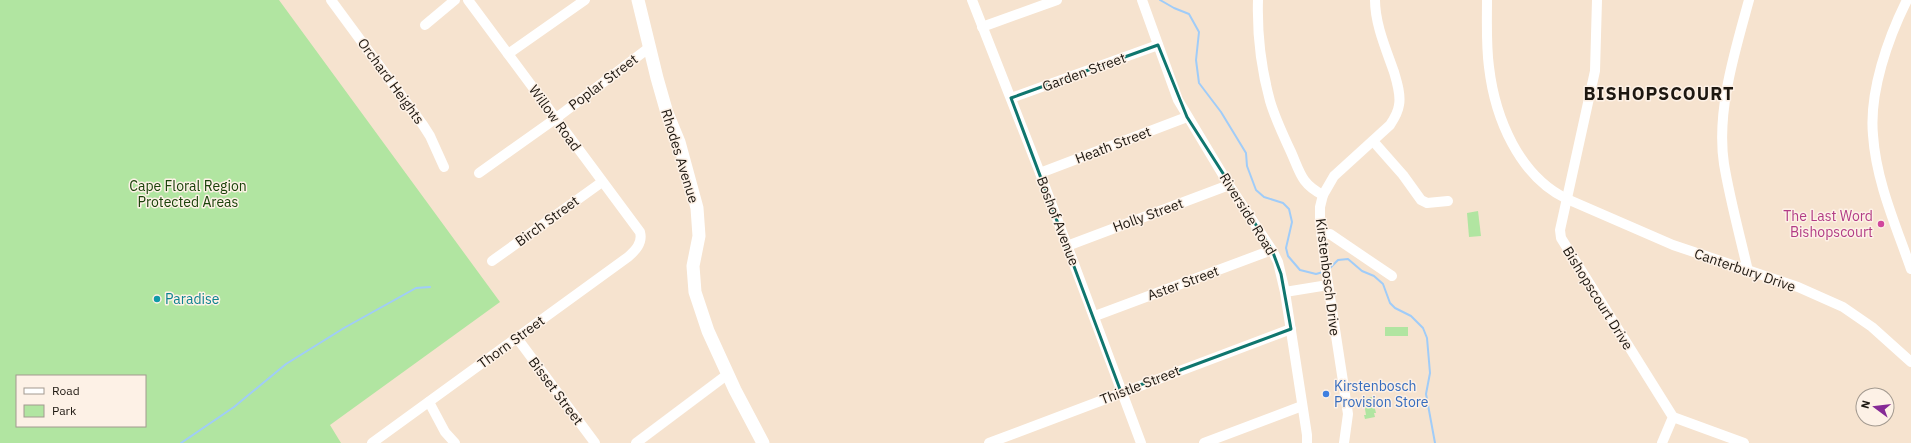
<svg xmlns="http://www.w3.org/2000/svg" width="1911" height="443" font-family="'IBM Plex Sans',sans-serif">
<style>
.green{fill:#b1e5a1;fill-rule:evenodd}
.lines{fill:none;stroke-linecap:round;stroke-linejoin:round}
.stream{stroke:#a0ccf8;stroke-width:2}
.minor{stroke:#fff;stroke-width:10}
.major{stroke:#fff;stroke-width:13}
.marked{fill:none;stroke:#0f766e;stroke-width:3;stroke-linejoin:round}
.hotel-dot{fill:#d1479c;stroke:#fdf1e6;stroke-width:1.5}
.culture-dot{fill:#0f9aa8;stroke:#fdf1e6;stroke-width:1.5}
.shop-dot{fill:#3f7fe0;stroke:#fdf1e6;stroke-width:1.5}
.labels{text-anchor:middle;stroke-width:3;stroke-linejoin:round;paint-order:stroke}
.street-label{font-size:14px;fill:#1d1710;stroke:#fdf1e6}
.park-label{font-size:14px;fill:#1a420a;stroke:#fdf1e6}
.hotel-label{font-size:14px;fill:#b23c85;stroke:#fdf1e6;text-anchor:end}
.culture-label{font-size:14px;fill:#0d838f;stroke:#fdf1e6;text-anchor:start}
.shop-label{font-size:14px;fill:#366cbe;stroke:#fdf1e6;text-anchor:start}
.district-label{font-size:18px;font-weight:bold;letter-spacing:1px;fill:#1d1710;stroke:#fdf1e6}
</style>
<rect width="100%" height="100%" fill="#f6e3cf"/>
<!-- green -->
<g class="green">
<path d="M0 0H279L500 302 330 425 341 443H0ZM17 376H145V426H17Z"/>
<path d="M1478 211 1481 236 1469 237 1467 213Z"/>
<rect x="1385" y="327" width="23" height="9"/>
<path d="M1372 397 1376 413H1374L1375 417 1365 419 1364 415H1366L1364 403H1362L1361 399Z"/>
</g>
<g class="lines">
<!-- stream -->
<g class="stream">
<path d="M1160 0 1174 8 1189 14 1199 32 1196 60 1199 83 1221 112 1246 153 1247 166 1256 190 1264 197 1283 203 1289 209 1292 222 1286 248 1288 256 1300 270 1316 274 1323 272"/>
<path d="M1329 269 1338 260 1348 259 1362 271 1374 276 1383 284 1390 303 1395 308 1411 316 1423 328 1427 338 1430 373 1426 394 1435 443"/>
<path d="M181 443 234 407 286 364 344 328 416 288 430 287"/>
</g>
<!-- minor -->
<g class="minor">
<path d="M331 0 423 125 430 136 444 167"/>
<path d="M972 0 1040 173 1141 443"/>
<path d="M1142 0 1178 100 1229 185 1272 250 1278 262 1285 292 1307 435V443"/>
<path d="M1258 0C1257 33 1261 68 1270 101 1275 118 1283 135 1291 152 1300 172 1301 184 1323 195"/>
<path d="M1487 0C1487 22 1486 45 1489 67 1495 118 1519 176 1567 199L1673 245 1798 287 1843 307 1872 327 1911 362"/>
<path d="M1597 0 1595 71 1560 230 1561 238 1673 417 1662 443"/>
<path d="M1907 0C1888 38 1869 92 1873 135 1876 181 1896 226 1911 269"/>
<path d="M425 25 455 0"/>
<path d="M982 27 1057 0"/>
<path d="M508 54 585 0"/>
<path d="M1011 98 1158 45"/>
<path d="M1373 141 1403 175 1421 200 1427 203 1448 201"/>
<path d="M479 173 555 119 650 47"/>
<path d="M1040 173 1187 117"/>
<path d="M1321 234H1330L1392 276"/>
<path d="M1067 246 1229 185"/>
<path d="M492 261 602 182"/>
<path d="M1748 271C1740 236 1730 200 1724 164 1716 111 1735 51 1749 0"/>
<path d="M1285 292 1328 285"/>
<path d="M1095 316 1272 250"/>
<path d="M517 338 595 443"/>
<path d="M429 402 445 432 455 443"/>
<path d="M1673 417 1744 443"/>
<path d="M372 443 628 257C635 251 643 243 640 232L468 0"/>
<path d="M636 443 728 374"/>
<path d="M989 443 1291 329"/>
<path d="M1204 443 1302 406"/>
<path d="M1344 443 1348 414 1325 264 1320 220V207L1323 195 1334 176 1390 125C1394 119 1398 113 1399 105 1401 95 1397 82 1394 72 1386 49 1375 24 1375 0"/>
</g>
<!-- major -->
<path class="major" d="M638 0 657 78 667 113 679 142 697 208 699 236 693 266 695 292 708 331 735 390 763 443"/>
</g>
<!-- marked area -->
<path class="marked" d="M1158 45 1187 117 1272 250 1281 274 1291 329 1121 392 1011 98Z"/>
<!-- markers -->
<circle class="hotel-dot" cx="1881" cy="224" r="4"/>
<circle class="culture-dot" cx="157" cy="299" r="4"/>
<circle class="shop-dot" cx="1326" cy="394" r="4"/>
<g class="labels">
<!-- street labels -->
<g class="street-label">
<text transform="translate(1084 72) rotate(-20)" y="5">Garden Street</text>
<text transform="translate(391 81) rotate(54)" y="5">Orchard Heights</text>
<text transform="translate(603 82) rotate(-37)" y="5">Poplar Street</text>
<text transform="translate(555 118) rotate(54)" y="5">Willow Road</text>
<text transform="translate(1113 145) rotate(-21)" y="5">Heath Street</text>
<text transform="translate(680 156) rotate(73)" y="5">Rhodes Avenue</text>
<text transform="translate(1248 214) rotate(58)" y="5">Riverside Road</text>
<text transform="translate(1148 215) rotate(-20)" y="5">Holly Street</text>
<text transform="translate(547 221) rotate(-36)" y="5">Birch Street</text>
<text transform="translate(1058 221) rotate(69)" y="5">Boshof Avenue</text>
<text transform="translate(1745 270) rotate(19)" y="5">Canterbury Drive</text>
<text transform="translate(1328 277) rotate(83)" y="5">Kirstenbosch Drive</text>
<text transform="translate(1183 283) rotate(-20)" y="5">Aster Street</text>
<text transform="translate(1598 298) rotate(58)" y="5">Bishopscourt Drive</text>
<text transform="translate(511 342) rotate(-36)" y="5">Thorn Street</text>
<text transform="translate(1140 385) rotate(-21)" y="5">Thistle Street</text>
<text transform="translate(556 391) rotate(53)" y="5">Bisset Street</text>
</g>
<!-- park labels -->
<g class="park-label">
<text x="188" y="191">Cape Floral Region<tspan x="188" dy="16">Protected Areas</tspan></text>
</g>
<!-- hotel labels -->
<g class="hotel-label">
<text x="1873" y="221">The Last Word<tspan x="1873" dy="16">Bishopscourt</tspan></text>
</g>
<!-- culture labels -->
<g class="culture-label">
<text x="165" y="304">Paradise</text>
</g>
<!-- shop labels -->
<g class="shop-label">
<text x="1334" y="391">Kirstenbosch<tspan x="1334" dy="16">Provision Store</tspan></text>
</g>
<!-- district labels -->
<g class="district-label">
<text x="1659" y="100">BISHOPSCOURT</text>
</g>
</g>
<!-- legend -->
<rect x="16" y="375" width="130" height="52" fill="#fdf1e6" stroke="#a39a90"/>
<rect x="24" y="388" width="20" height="6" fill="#ffffff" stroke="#a39a90"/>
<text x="52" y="395" font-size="12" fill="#1d1710">Road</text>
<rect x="24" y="405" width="20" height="12" fill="#b1e5a1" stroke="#a39a90"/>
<text x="52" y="415" font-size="12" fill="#1d1710">Park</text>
<!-- north arrow -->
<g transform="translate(1875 407) rotate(285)"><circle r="19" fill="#fdf1e6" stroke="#a39a90"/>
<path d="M0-3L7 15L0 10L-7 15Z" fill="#862a96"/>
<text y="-6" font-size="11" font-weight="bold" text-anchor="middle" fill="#1d1710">N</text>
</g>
</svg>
